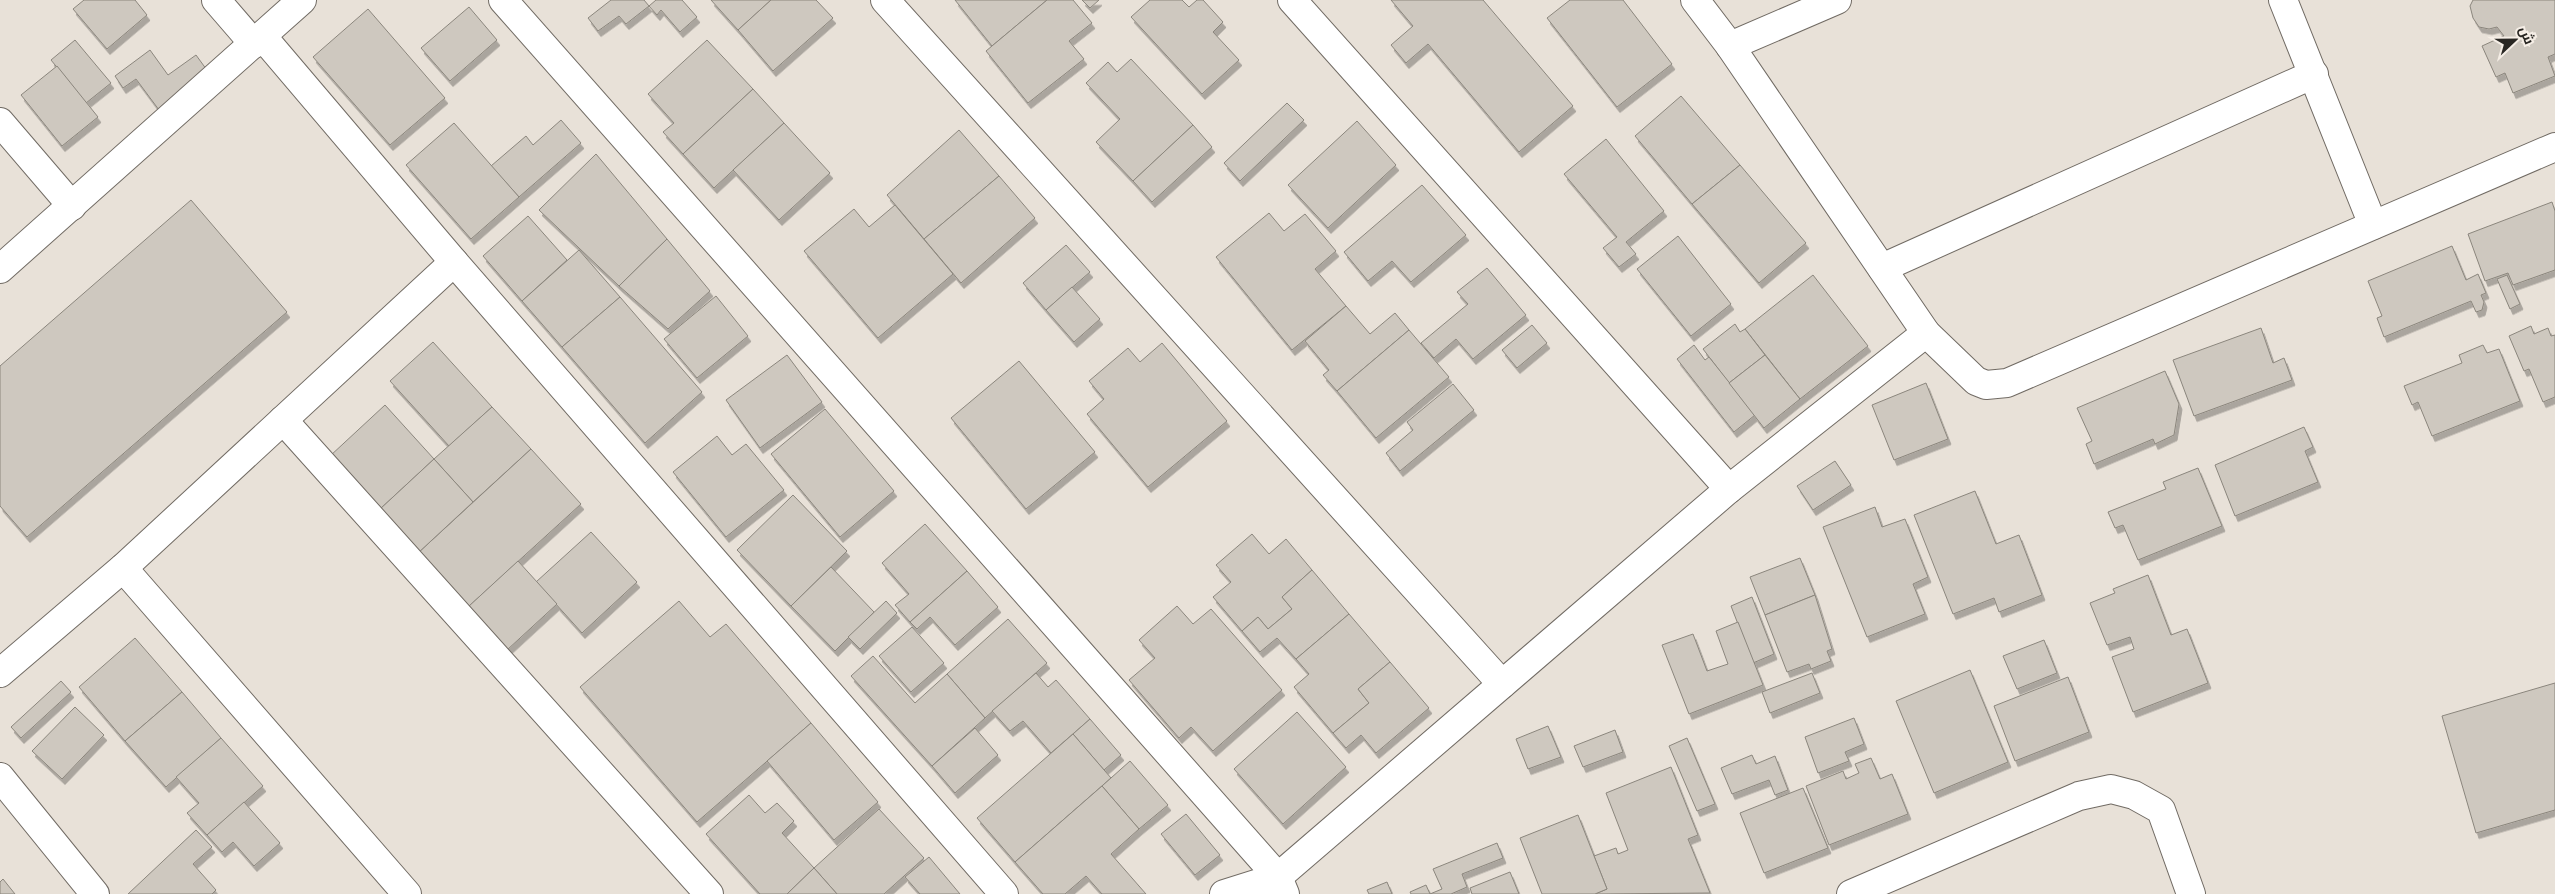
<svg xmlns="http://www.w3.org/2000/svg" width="2555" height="894" font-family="'PT Sans Narrow',Cairo,sans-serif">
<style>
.building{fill:#cec8bf;stroke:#8b867d;filter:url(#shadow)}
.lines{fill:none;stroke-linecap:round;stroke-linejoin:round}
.minor-casing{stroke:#716b64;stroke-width:30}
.minor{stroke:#fff;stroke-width:28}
</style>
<defs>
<filter id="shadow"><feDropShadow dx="3" dy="5.5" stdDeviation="0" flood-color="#0004"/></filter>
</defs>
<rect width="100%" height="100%" fill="#e8e1d8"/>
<!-- building -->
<g class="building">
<path d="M84 0H135L147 15 107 49 73 9Z"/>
<path d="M611 0H644L649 6 626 24 619 16 598 31 588 18Z"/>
<path d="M656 0H682L697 17 680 32 661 10 657 15 649 6Z"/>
<path d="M711 0H771L738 30Z"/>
<path d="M771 0H816L833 18 773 71 738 30Z"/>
<path d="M955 0H1047L992 46Z"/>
<path d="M1047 0H1073L1092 23 1069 41 1084 59 1028 103 986 51Z"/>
<path d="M1082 0H1099L1090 8Z"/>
<path d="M1150 0H1182L1189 7 1197 0H1203L1223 22 1213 32 1239 60 1202 94 1131 17Z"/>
<path d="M1391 0H1483L1573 106 1519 152 1428 44 1406 63 1391 45 1413 26Z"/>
<path d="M1570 0H1623L1672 64 1617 107 1547 18Z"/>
<path d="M2473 0H2555V54L2548 57 2555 76 2513 93 2505 73 2496 77 2482 46 2504 36 2497 27 2489 29 2479 27 2473 18 2470 6Z"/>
<path d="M469 7 497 40 450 81 421 48Z"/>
<path d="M368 9 445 98 390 145 313 57Z"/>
<path d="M75 40 111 83 86 103 51 60Z"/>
<path d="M707 40 753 89 683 154 663 132 674 123 648 94Z"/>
<path d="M150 50 168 75 196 55 212 77 162 114 136 79 123 88 115 76Z"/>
<path d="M1131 59 1193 125 1133 181 1096 142 1120 119 1086 83 1108 62 1117 72Z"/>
<path d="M57 66 98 117 62 146 21 95Z"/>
<path d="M753 89 784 123 714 188 683 154Z"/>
<path d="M1681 96 1740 165 1692 204 1635 136Z"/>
<path d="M1287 103 1304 120 1240 181 1224 163Z"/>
<path d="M561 120 581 143 519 197 491 166 526 136 533 145Z"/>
<path d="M1357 121 1396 165 1328 228 1288 185Z"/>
<path d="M454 123 519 197 471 239 406 165Z"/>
<path d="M784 123 830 173 779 220 733 170Z"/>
<path d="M1193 125 1212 147 1152 202 1133 181Z"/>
<path d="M959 130 999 176 924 239 887 195Z"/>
<path d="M1606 139 1664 211 1626 242 1636 254 1619 267 1603 248 1617 237 1564 174Z"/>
<path d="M596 154 667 239 619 286 539 210Z"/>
<path d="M1740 165 1806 243 1759 283 1692 204Z"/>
<path d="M999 176 1035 218 961 283 924 239Z"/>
<path d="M1422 185 1466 235 1411 282 1392 261 1368 281 1344 252Z"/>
<path d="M191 200 287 312 27 537 0 506V366Z"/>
<path d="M2552 202 2555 211V270L2513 285 2508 273 2485 281 2468 234Z"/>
<path d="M895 205 953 274 878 338 804 251 854 209 869 227Z"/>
<path d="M1269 213 1284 231 1305 214 1336 251 1315 269 1346 306 1292 350 1216 257Z"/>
<path d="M528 216 567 260 522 301 483 256Z"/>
<path d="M1678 236 1731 304 1691 336 1637 269Z"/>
<path d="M667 239 710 291 668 329 619 286Z"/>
<path d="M1066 245 1090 272 1046 310 1023 283Z"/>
<path d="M2452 246 2466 280 2478 274 2486 293 2481 295 2484 302 2482 310 2476 312 2471 301 2384 337 2377 318 2382 316 2368 281Z"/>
<path d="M579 250 620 297 562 347 522 301Z"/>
<path d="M1487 268 1526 315 1473 359 1456 339 1434 358 1421 343 1468 304 1457 292Z"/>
<path d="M1813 275 1868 346 1800 399 1745 329Z"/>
<path d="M2507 275 2520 304 2510 309 2497 279Z"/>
<path d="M1072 287 1100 319 1074 342 1046 310Z"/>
<path d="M716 296 748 336 697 378 664 339Z"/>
<path d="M620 297 702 392 645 443 562 347Z"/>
<path d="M1346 306 1370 334 1395 313 1409 330 1337 391 1323 375 1329 370 1305 341Z"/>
<path d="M1735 324 1740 332 1745 329 1765 355 1729 383 1703 349Z"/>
<path d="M1532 325 1547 343 1517 368 1502 350Z"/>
<path d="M2531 326 2534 334 2548 328 2551 336 2555 335V397L2543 402 2529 369 2524 371 2509 336Z"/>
<path d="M2261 328 2273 363 2284 358 2292 380 2194 416 2173 360Z"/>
<path d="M1409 330 1449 377 1376 438 1337 391Z"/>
<path d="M433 342 492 407 449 446 390 381Z"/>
<path d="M1162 343 1227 421 1148 487 1087 414 1104 399 1089 381 1128 348 1140 362Z"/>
<path d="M1694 345 1705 360 1709 357 1755 415 1734 432 1677 359Z"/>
<path d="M2483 345 2487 353 2499 349 2520 401 2432 436 2418 402 2412 405 2404 386 2462 363 2459 355Z"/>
<path d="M787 355 822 402 760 448 726 400Z"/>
<path d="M1765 355 1800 399 1764 428 1729 383Z"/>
<path d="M1019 361 1095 452 1026 509 951 418Z"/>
<path d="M2165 371 2179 404 2174 435 2155 444 2153 439 2094 464 2086 444 2092 441 2077 408Z"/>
<path d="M1926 383 1948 439 1894 460 1872 405Z"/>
<path d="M1453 384 1474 410 1400 471 1386 453 1413 430 1407 422Z"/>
<path d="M385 405 434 459 379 510 330 456Z"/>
<path d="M492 407 531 449 473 502 434 459Z"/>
<path d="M825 409 894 491 840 537 771 454Z"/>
<path d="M2304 427 2313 447 2305 451 2318 482 2235 516 2215 465Z"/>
<path d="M717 436 732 455 746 444 784 490 726 537 673 472Z"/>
<path d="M531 449 581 504 468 607 418 553Z"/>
<path d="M434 459 473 502 418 553 379 510Z"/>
<path d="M1835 461 1851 485 1813 510 1797 486Z"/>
<path d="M2198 468 2222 526 2138 560 2123 525 2115 528 2108 512 2166 489 2163 482Z"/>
<path d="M1975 491 1996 544 2019 535 2042 595 1999 612 1994 598 1953 614 1914 515Z"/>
<path d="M793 495 847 551 791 606 737 550Z"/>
<path d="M1875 507 1882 527 1905 519 1928 577 1913 584 1925 614 1867 637 1823 527Z"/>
<path d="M925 524 967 571 910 622 895 605 909 594 882 563Z"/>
<path d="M591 532 637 582 582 633 536 582Z"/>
<path d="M1252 534 1269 554 1286 539 1312 570 1282 597 1292 609 1268 629 1258 617 1242 631 1213 597 1231 582 1216 565Z"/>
<path d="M1800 558 1815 595 1765 615 1750 577Z"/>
<path d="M518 561 557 604 507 650 468 607Z"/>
<path d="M831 567 874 612 835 651 791 606Z"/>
<path d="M1312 570 1349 614 1296 659 1277 638 1260 652 1242 631 1258 617 1268 629 1292 609 1282 597Z"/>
<path d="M967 571 998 607 955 645 930 617 917 629 910 622Z"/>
<path d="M2148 575 2171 635 2187 629 2208 683 2133 712 2112 657 2134 649 2130 637 2107 645 2090 603 2115 593 2113 589Z"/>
<path d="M1815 595 1832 649 1827 651 1831 661 1811 669 1809 664 1787 672 1765 615Z"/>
<path d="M1752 597 1774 654 1753 663 1731 606Z"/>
<path d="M679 601 710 637 726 624 811 723 697 822 580 687Z"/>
<path d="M886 601 897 613 860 649 848 637Z"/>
<path d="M1177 606 1193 624 1211 609 1282 690 1213 751 1191 727 1179 738 1129 680 1155 658 1139 640Z"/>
<path d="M1349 614 1390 662 1358 689 1369 703 1333 733 1294 687 1309 674 1296 659Z"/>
<path d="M1008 619 1047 663 985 718 947 674Z"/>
<path d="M1738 622 1763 685 1689 714 1662 645 1693 634 1707 671 1728 664 1716 631Z"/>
<path d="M912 627 944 663 911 692 879 656Z"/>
<path d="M135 638 182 692 125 741 79 687Z"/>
<path d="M2044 640 2057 673 2017 689 2003 656Z"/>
<path d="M873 656 915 703 947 674 985 718 932 766 851 676Z"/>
<path d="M1390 662 1429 708 1376 753 1361 735 1346 748 1333 733 1369 703 1358 689Z"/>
<path d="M1970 670 2008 762 1934 793 1896 701Z"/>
<path d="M1036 673 1048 687 1056 680 1090 719 1051 753 1023 721 1010 731 992 711Z"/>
<path d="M1812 673 1820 693 1770 713 1762 692Z"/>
<path d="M2068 677 2089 732 2015 761 1994 706Z"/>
<path d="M61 681 71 692 21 738 11 727Z"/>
<path d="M2555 683V810L2476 833 2442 716Z"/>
<path d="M182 692 221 738 166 787 125 741Z"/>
<path d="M75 707 104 735 62 779 32 751Z"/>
<path d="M1297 712 1346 767 1283 824 1234 769Z"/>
<path d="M1854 718 1864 744 1845 752 1849 761 1818 773 1805 737Z"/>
<path d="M1090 719 1121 755 1104 770 1073 734Z"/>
<path d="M811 723 878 802 834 840 767 761Z"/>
<path d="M1548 726 1561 757 1528 769 1516 739Z"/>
<path d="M975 728 998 755 955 793 932 766Z"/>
<path d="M1615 730 1623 752 1583 767 1574 746Z"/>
<path d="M1073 734 1111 778 1015 862 977 818Z"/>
<path d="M221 738 263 786 207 835 187 813 199 803 176 777Z"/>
<path d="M1687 738 1715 804 1697 811 1669 746Z"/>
<path d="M1752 755 1756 764 1775 756 1788 790 1775 795 1769 780 1732 794 1721 768Z"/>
<path d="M1871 758 1880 779 1892 774 1908 814 1829 845 1806 786 1843 771 1846 779 1859 773 1855 764Z"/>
<path d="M1130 761 1168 805 1139 829 1102 786Z"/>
<path d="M1671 767 1698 835 1688 839 1710 893 1595 894 1607 889 1594 856 1616 848 1618 854 1628 850 1606 793Z"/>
<path d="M1102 786 1139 829 1111 854 1146 894H1102L1086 876 1065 894H1043L1015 862Z"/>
<path d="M1803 788 1828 848 1764 873 1740 813Z"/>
<path d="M749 795 765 813 777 803 794 821 782 833 814 868 787 894H760L706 834Z"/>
<path d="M244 802 280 843 254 866 233 842 222 852 207 835Z"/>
<path d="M879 809 924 858 884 894H837L814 868Z"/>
<path d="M1186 814 1220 855 1195 875 1161 834Z"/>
<path d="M1578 815 1607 889 1595 894H1542L1520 838Z"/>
<path d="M196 830 212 847 193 864 216 890 212 894H128Z"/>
<path d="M1497 843 1503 858 1462 874 1467 887 1451 894H1411L1410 892 1426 885 1430 894 1442 889 1433 869Z"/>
<path d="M929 857 960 894H920L905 877Z"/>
<path d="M814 868 837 894H787Z"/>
<path d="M1510 872 1519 894H1472L1470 888Z"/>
<path d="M3 879 15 894H0V882Z"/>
<path d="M1387 882 1392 894H1369L1367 890Z"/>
</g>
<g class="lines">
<defs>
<g id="minor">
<path d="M216 0 254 44"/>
<path d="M503 0 1278 877 1285 894"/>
<path d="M885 0 1502 684"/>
<path d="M1292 0 1729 489"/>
<path d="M1695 0 1730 46 1926 333 1976 381 1986 385 2007 383 2555 147"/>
<path d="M2283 0 2373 225"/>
<path d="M262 36 454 262 1004 894"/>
<path d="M1730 46 1837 0"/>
<path d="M0 122 72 206"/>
<path d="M1882 268 2314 74"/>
<path d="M0 269 302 0"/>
<path d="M283 420 709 894"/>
<path d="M123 568 407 894"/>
<path d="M0 673 123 568 454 262"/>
<path d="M0 777 95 894"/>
<path d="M1224 894 1278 877 1729 489 1926 333"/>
<path d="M1851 894 2079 796 2111 789 2134 795 2161 810 2191 894"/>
</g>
</defs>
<!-- minor casing -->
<use href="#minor" class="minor-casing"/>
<!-- minor -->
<use href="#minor" class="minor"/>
</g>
<!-- north arrow -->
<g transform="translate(2515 40) rotate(68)" stroke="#f5eee6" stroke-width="4" paint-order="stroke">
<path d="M0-4L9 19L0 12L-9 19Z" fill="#292723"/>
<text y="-8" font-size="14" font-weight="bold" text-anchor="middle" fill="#292723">ش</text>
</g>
</svg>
